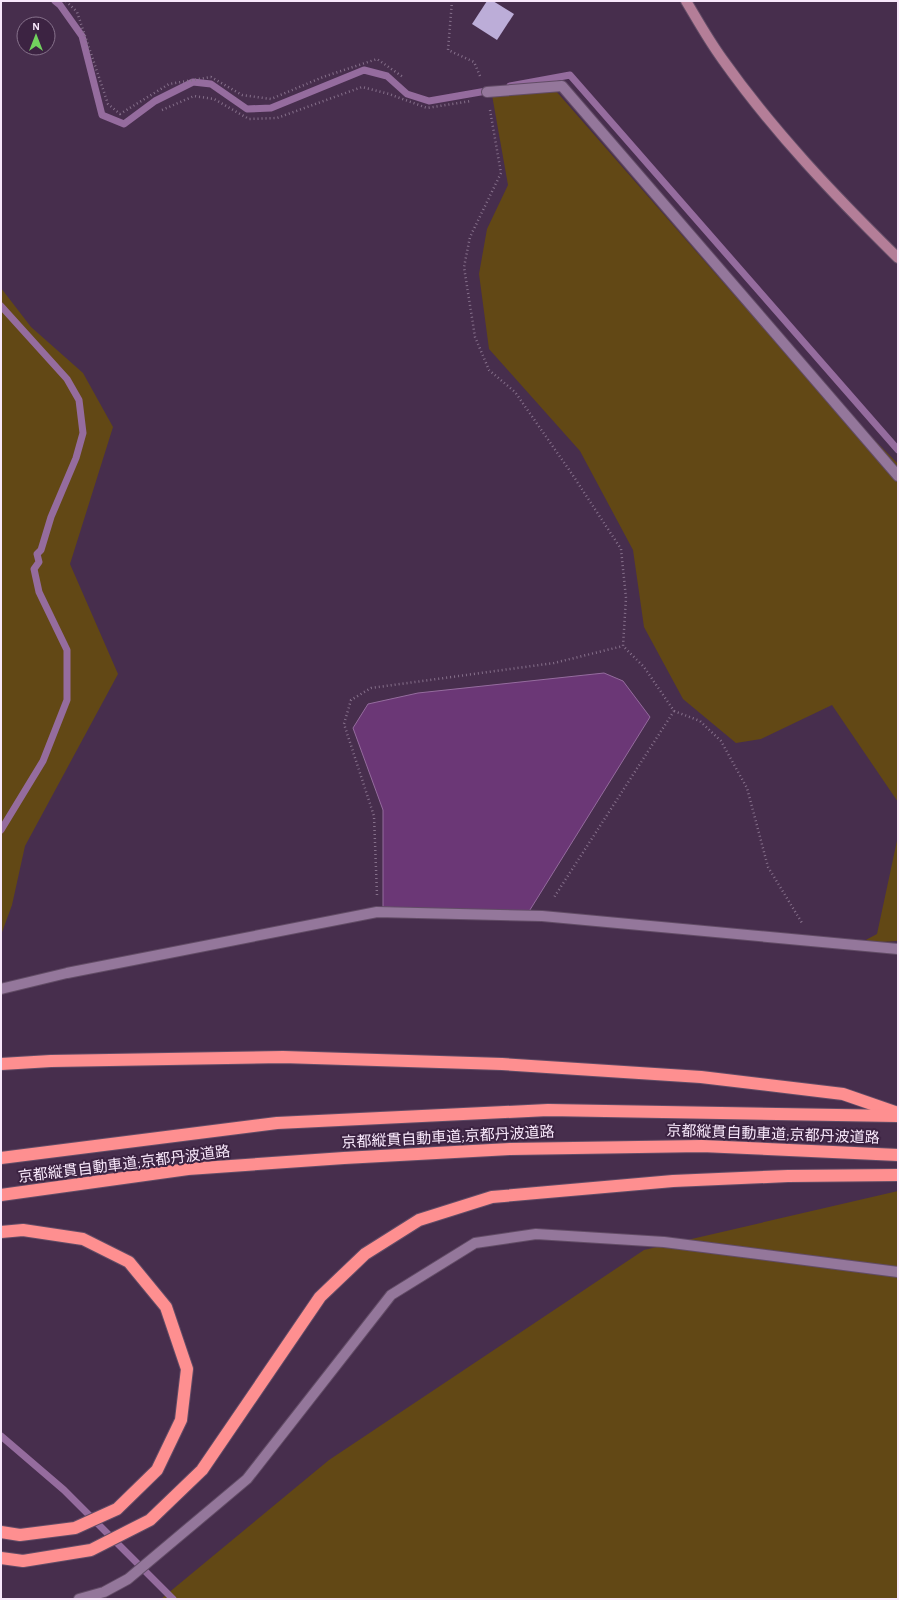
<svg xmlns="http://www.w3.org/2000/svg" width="899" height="1600" font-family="'Alegreya Sans','Noto Sans JP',sans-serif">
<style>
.green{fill:#624815}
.water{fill:#6b3776;stroke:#956c9e}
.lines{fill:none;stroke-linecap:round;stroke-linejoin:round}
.stream{stroke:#956c9e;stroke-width:7}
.building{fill:#bcadd8}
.street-casing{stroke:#624c66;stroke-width:12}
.secondary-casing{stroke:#624c66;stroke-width:12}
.highway-casing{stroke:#624c66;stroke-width:14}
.path{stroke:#86708b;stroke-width:2.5;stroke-dasharray:1 3;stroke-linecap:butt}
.street{stroke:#94779b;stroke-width:10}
.secondary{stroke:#b47e98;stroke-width:10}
.highway{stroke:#fe8f90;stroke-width:12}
.labels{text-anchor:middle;stroke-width:4;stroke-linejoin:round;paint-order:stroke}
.street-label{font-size:15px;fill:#f8e8fb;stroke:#3c2342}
</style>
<rect width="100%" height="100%" fill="#472e4d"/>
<!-- green -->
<g class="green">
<path d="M556 91 742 304 898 464V802L832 705 761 739 736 743 683 699 644 627 633 550 580 451 489 349 479 274 487 229 508 185 492 95Z"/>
<path d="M1 288 31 327 83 373 113 427 70 564 118 674 25 846 12 905 1 935Z"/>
<path d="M898 836V941L860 943 877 934Z"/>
<path d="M898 1191V1599H161L329 1460 644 1250Z"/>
</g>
<!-- water -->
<path class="water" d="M604 673 623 681 650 717 528 913 383 907V810L353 728 368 704 418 693Z"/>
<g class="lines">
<!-- stream -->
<g class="stream">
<path d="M55 1 60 5 82 36 102 115 124 124 155 101 193 82 211 84 247 109 271 108 364 70 387 76 407 94 429 101 492 90"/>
<path d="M510 86 570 75 898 450"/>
<path d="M1 306 67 379 79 400 83 433 76 458 51 517 41 550 37 554 39 562 34 569 39 592 67 650V700L43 761 1 830"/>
<path d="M1 1436 64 1490 173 1599"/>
</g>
</g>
<!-- building -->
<path class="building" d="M487 1H493L514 14 497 40 472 24Z"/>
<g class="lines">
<defs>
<g id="street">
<path d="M487 92 562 86 898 476"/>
<path d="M1 989 67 973 377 912 542 916 898 949"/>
<path d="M79 1599 104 1592 128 1579 247 1479 391 1295 475 1243 536 1234 664 1242 898 1272"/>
</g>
<path id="secondary" d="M686 1C698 21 709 41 723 60 774 132 835 196 898 258"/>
<g id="highway">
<path d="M1 1064 51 1061 283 1057 502 1064 701 1077 843 1094 898 1113"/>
<path d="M1 1158 277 1123 548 1110 897 1116"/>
<path d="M1 1195 188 1169 344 1158 510 1149 702 1146 898 1155"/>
<path d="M1 1232 23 1230 83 1239 129 1262 166 1307 187 1369 181 1420 157 1470 117 1509 75 1528 20 1535 1 1532"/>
<path d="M1 1558 23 1561 91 1550 150 1520 202 1470 320 1297 365 1254 419 1220 492 1197 673 1181 788 1176 898 1175"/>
</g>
</defs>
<!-- street casing -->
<use href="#street" class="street-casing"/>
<!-- secondary casing -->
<use href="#secondary" class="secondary-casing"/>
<!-- highway casing -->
<use href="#highway" class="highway-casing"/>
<!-- path -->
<g class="path">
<path d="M66 1 77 12 108 104 120 114 169 84 211 77 242 95 271 99 323 77 377 59 403 77"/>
<path d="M452 1 448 50 474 62 480 76"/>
<path d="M162 110 194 96 214 99 249 119 277 118 362 87 389 94 427 108 471 101"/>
<path d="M490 110 501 173 470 237 464 267 475 337 489 370 515 392 572 474 621 549 626 598 623 646 644 667 674 711 553 899"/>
<path d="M674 711 700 721 721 741 747 788 768 867 802 923"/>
<path d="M377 895 374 816 344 724 351 700 371 688 554 663 623 646"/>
</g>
<!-- street -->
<use href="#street" class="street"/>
<!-- secondary -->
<use href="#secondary" class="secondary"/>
<!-- highway -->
<use href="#highway" class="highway"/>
</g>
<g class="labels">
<!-- street labels -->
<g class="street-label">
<text transform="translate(773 1134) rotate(2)" y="5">京都縦貫自動車道;京都丹波道路</text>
<text transform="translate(448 1137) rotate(-3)" y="5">京都縦貫自動車道;京都丹波道路</text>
<text transform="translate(124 1164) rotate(-7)" y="5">京都縦貫自動車道;京都丹波道路</text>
</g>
</g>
<!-- border -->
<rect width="899" height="1600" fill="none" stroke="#f8e8fb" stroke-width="4"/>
<!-- north arrow -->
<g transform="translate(36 36)"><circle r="19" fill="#3c2342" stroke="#87728c"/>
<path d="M0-3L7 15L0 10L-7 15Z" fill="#72d25e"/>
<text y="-6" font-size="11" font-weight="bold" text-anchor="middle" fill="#f8e8fb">N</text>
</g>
</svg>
